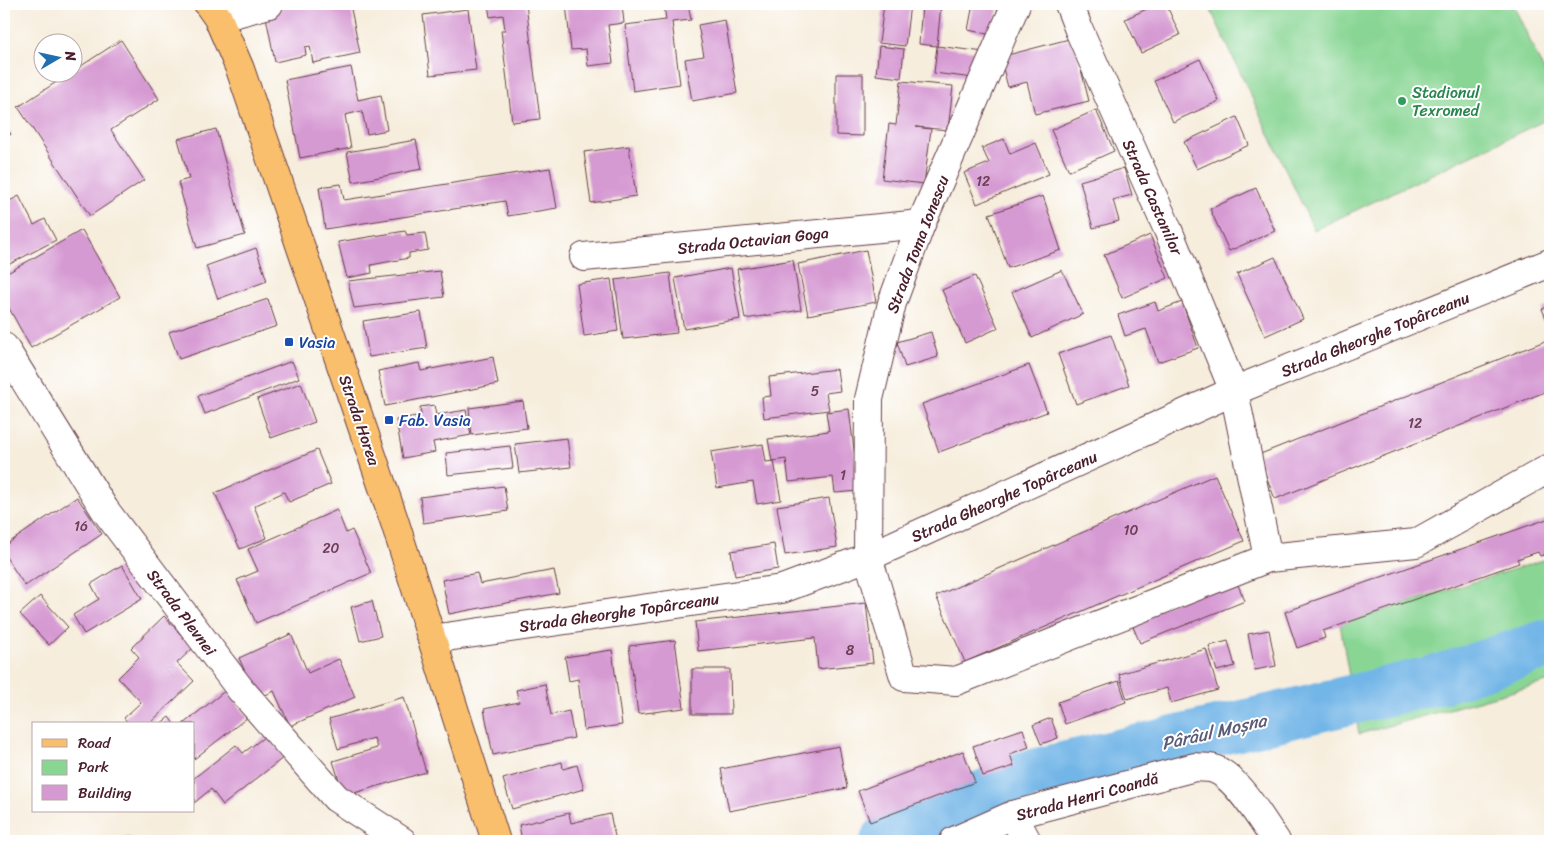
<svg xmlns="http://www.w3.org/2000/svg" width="1554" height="845" font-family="Sriracha,sans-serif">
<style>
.green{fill:#89d694;stroke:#6a7a60}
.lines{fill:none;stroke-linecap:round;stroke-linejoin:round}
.river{stroke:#72b5e7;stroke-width:50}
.building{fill:#d69ad3}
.minor-casing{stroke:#643e46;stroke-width:30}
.major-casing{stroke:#643e46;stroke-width:30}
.minor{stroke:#fff;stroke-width:28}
.major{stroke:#f9bf6d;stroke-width:28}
.leisure-dot{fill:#2e9e5b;stroke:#fff;stroke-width:2}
.transit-dot{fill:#1a4fb4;stroke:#fff;stroke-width:2}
.labels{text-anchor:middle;stroke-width:4;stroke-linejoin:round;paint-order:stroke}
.number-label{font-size:14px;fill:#6d3e55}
.leisure-label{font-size:16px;fill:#27864d;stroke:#fff;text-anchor:start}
.street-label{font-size:16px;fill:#4a1f2b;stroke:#fff}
.transit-label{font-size:16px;fill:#164399;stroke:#fff;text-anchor:start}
.water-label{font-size:18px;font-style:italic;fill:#5a5b76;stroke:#fff}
</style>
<rect width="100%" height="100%" fill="#fff"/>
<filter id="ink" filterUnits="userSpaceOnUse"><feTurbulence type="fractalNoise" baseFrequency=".02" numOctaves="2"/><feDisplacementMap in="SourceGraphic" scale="10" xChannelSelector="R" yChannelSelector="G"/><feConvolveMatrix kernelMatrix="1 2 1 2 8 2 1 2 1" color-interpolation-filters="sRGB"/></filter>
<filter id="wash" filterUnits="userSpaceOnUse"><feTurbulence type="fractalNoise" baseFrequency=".0096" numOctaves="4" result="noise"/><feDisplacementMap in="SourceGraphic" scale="20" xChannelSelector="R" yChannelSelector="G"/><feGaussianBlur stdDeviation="1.12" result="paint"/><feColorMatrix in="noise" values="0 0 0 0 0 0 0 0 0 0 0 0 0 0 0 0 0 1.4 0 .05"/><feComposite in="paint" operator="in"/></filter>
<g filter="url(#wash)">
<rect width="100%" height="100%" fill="#f6eddc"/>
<!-- green -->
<g class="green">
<path d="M1208 4H1513L1550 84V118L1314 230Z"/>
<path d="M1550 558V639L1365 696 1444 678 1550 643V681L1359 734 1340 624Z"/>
</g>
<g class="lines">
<!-- river -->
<path class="river" d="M885 841 1024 776 1444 678 1550 643"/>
</g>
<g id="blocks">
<!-- building -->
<g class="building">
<path d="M305 4H350L360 53 313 63 310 46 305 47 306 55 275 62 265 12Z"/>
<path d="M488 4H526L540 119 512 122 501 30H505L503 15 490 17Z"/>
<path d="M566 4H622L624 23 608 25 613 63 588 66 586 49 571 50Z"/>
<path d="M664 4H688L691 20 672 22 680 84 633 91 625 25 666 20Z"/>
<path d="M884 4H910L905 46 879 43Z"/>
<path d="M922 4H941L937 46 919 44Z"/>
<path d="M973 4H999L992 35 968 30Z"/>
<path d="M1150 4H1166L1180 35 1141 53 1125 19 1151 7Z"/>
<path d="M468 9 476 70 430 75 423 15Z"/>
<path d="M725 20 737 93 692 101 685 59 704 56 698 25Z"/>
<path d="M1073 38 1089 101 1035 114 1027 82 1008 87 1000 57Z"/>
<path d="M121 40 159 99 111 130 144 180 90 216 18 107Z"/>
<path d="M879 46 904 49 901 78 876 75Z"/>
<path d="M937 46 984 52 981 79 934 73Z"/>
<path d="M1200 59 1219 101 1173 122 1154 81Z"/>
<path d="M351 67 358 100 381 95 387 130 367 134 362 111 345 115 351 148 300 158 285 80Z"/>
<path d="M836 74H863V136L836 135Z"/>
<path d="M901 81 953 86 948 130 916 127 931 129 924 184 882 179 889 124 896 125Z"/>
<path d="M1096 110 1114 151 1069 171 1051 130Z"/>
<path d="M1237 117 1249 145 1197 169 1184 142Z"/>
<path d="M4 126 11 134 4 141Z"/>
<path d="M216 129 245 235 197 248 178 182 189 179 178 139Z"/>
<path d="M1004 139 1010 154 1036 143 1049 174 977 204 964 173 989 163 982 148Z"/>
<path d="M416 140 422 169 353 182 347 152Z"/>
<path d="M629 146 636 196 591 203 584 152Z"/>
<path d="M550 168 557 208 508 216 505 201 325 229 319 187 341 184 344 200Z"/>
<path d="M1124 168 1132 195 1113 200 1119 221 1093 228 1080 181Z"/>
<path d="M1256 188 1275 231 1229 251 1210 209Z"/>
<path d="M19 196 34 225 45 219 56 240 4 267V225L7 223 4 217V204Z"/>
<path d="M1043 196 1061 250 1008 268 989 214Z"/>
<path d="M82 230 120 297 31 348 4 299V275Z"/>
<path d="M405 231 407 235 425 233 428 250 409 253V258L371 265 372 273 347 278 338 242Z"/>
<path d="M1150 235 1168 278 1122 298 1104 255Z"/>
<path d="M256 248 267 281 218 299 206 266Z"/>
<path d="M866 250 876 302 808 315 798 264Z"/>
<path d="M1275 257 1303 319 1265 336 1237 274Z"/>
<path d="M793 260 801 310 745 319 737 269Z"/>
<path d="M731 268 740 319 684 329 675 278Z"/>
<path d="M1062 270 1083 314 1032 338 1012 292Z"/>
<path d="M440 271 444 297 354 308 348 281Z"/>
<path d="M670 273 677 333 623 339 615 280Z"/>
<path d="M975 276 998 328 965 343 942 290Z"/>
<path d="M611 279 618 331 584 336 577 284Z"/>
<path d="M268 299 277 326 179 359 169 332Z"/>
<path d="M1155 302 1158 311 1182 302 1198 348 1158 362 1146 329 1125 336 1118 315Z"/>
<path d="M1550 305V328L1542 309Z"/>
<path d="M421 312 427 348 369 357 363 321Z"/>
<path d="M931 332 938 357 905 367 897 342Z"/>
<path d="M1111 335 1129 385 1076 404 1058 354Z"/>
<path d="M1550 339V390L1275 499 1258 455Z"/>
<path d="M493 357 498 384 385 406 378 371 419 363 421 371Z"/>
<path d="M292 361 299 378 205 414 198 396Z"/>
<path d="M1029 365 1047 412 939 452 922 404Z"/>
<path d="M837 369 840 391 826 393 829 410 764 418 762 397 771 396 769 377Z"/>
<path d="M301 383 315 422 271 438 257 399Z"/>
<path d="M523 401 527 428 472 435 469 408Z"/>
<path d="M434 405 436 415 466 410 471 435 433 442 435 452 403 458 396 420 421 415 420 407Z"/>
<path d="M849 409 859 491 835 493 833 477 789 482 786 459 772 461 768 439 829 431 826 412Z"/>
<path d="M567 438 571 467 519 473 515 444Z"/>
<path d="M763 444 766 462 774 461 781 500 757 504 753 482 717 488 711 452Z"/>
<path d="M510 446 513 468 448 475 446 453Z"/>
<path d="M317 450 331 484 289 502 284 492 254 506 267 538 240 549 215 493Z"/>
<path d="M1215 475 1244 541 965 662 936 596Z"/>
<path d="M504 486 508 511 423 523 420 497Z"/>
<path d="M77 497 102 534 25 586 4 554V546Z"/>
<path d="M829 498 837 547 785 555 777 506Z"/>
<path d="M337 510 346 533 352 530 371 573 256 623 237 580 258 571 248 549Z"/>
<path d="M1550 518V553L1540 556 1538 552 1517 559 1519 563 1323 631 1325 638 1297 648 1285 612 1310 603V602Z"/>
<path d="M774 544 778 569 735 576 731 551Z"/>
<path d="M122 565 142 599 84 634 73 615 99 599 91 584Z"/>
<path d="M554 570 559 593 449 614 442 580 477 573 480 584Z"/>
<path d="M1235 578 1245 601 1140 643 1130 620Z"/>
<path d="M40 596 68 627 49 645 20 614Z"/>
<path d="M372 601 381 636 360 641 351 607Z"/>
<path d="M866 603 873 663 818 669 815 638 698 651 695 622Z"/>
<path d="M164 616 193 648 177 663 194 681 149 724H129L124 718 141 702 118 678 139 657 131 648Z"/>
<path d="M1269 630 1276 666 1255 670 1248 634Z"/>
<path d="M291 634 308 673 339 659 355 697 290 726 274 691 257 699 239 658Z"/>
<path d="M675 640 684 708 638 714 629 646Z"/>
<path d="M1228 641 1235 666 1217 671 1209 646Z"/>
<path d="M1206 649 1218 690 1171 703 1167 688 1127 699 1119 674Z"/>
<path d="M612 650 622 725 584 730 578 679 569 681 565 657Z"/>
<path d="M692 669H730L731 714H692Z"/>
<path d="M1119 681 1126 702 1065 724 1058 702Z"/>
<path d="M545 684 551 715 569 711 574 738 493 755 484 709 519 702 516 690Z"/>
<path d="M226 690 248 717 194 759V724H183Z"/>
<path d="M404 697 426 772 344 796 333 761 377 748 374 738 338 749 329 719Z"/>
<path d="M169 717 174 724H160Z"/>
<path d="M1051 718 1058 738 1041 744 1033 725Z"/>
<path d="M1023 729 1029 747 1010 754 1014 766 983 776 973 746Z"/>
<path d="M267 735 284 757 223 805 211 789 194 803V778L236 745 243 753Z"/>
<path d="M839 746 847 788 729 811 721 769Z"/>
<path d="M963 751 975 782 870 822 858 791Z"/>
<path d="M562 762 563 769 577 765 584 789 512 809 503 779Z"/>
<path d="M569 813 571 823 610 814 616 841H522L519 825Z"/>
<path d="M128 836 133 841H123Z"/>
</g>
</g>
</g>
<g filter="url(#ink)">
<use href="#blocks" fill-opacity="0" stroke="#643e46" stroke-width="1"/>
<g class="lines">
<defs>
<g id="minor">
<path d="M1016 4 921 224 892 303 869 399 868 557 904 677 956 681 1268 558 1234 391 1168 230 1079 30 1069 4"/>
<path d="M218 18 269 4"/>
<path d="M584 257 921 224"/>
<path d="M4 347 105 510 241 690 336 798 402 841"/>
<path d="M1268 558 1416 543 1550 468"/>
<path d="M432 639 782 589 868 557 1234 391 1550 263"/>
<path d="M1013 815 1027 841"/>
<path d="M954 841 1013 815 1195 767C1201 768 1208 767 1214 769 1236 776 1263 822 1276 841"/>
</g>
<path id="major" d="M208 4 218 18 240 69 395 523 496 841"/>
</defs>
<!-- minor casing -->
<use href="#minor" class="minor-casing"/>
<!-- major casing -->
<use href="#major" class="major-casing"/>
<!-- minor -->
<use href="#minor" class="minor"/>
<!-- major -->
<use href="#major" class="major"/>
</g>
</g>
<!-- markers -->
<circle class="leisure-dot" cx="1402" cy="101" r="5"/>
<g class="transit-dot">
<rect x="284" y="337" width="10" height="10" rx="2.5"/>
<rect x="384" y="415" width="10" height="10" rx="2.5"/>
</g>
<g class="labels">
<!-- number labels -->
<g class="number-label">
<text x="983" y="186">12</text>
<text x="815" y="396">5</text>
<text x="1415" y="428">12</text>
<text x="843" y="480">1</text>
<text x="81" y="531">16</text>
<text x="1131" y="535">10</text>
<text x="331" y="553">20</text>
<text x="850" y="655">8</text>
</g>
<!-- leisure labels -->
<g class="leisure-label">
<text x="1412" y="98">Stadionul<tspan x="1412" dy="18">Texromed</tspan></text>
</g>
<!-- street labels -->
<g class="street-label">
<text transform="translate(1153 197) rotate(66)" y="6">Strada Castanilor</text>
<text transform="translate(753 240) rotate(-6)" y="6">Strada Octavian Goga</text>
<text transform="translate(917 244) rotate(-69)" y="6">Strada Toma Ionescu</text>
<text transform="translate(1375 334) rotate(-22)" y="6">Strada Gheorghe Topârceanu</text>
<text transform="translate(360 420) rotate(71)" y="6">Strada Horea</text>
<text transform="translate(1004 496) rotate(-24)" y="6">Strada Gheorghe Topârceanu</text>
<text transform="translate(182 612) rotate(53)" y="6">Strada Plevnei</text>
<text transform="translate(619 612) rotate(-8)" y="6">Strada Gheorghe Topârceanu</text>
<text transform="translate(1087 796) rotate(-15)" y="6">Strada Henri Coandă</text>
</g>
<!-- transit labels -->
<g class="transit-label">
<text x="299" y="348">Vasia</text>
<text x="399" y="426">Fab. Vasia</text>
</g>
<!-- water labels -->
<g class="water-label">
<text transform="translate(1214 732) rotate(-13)" y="6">Pârâul Moșna</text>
</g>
</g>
<!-- margin -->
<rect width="1554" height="845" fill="none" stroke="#fff" stroke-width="20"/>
<!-- legend -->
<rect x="32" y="722" width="162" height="90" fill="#ffffff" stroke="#b7a5aa"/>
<rect x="42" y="739" width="25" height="8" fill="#f9bf6d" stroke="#b7a5aa"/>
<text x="78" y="748" font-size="15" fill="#4a1f2b">Road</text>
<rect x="42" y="760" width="25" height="15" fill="#89d694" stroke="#b7a5aa"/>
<text x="78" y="772" font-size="15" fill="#4a1f2b">Park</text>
<rect x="42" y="785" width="25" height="15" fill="#d69ad3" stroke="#b7a5aa"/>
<text x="78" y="798" font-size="15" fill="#4a1f2b">Building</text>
<!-- north arrow -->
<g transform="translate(58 58) rotate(81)"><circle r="24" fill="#ffffff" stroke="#b7a5aa"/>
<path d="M0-4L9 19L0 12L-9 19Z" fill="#1f6fb2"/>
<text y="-8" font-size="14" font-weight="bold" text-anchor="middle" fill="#4a1f2b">N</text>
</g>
</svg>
